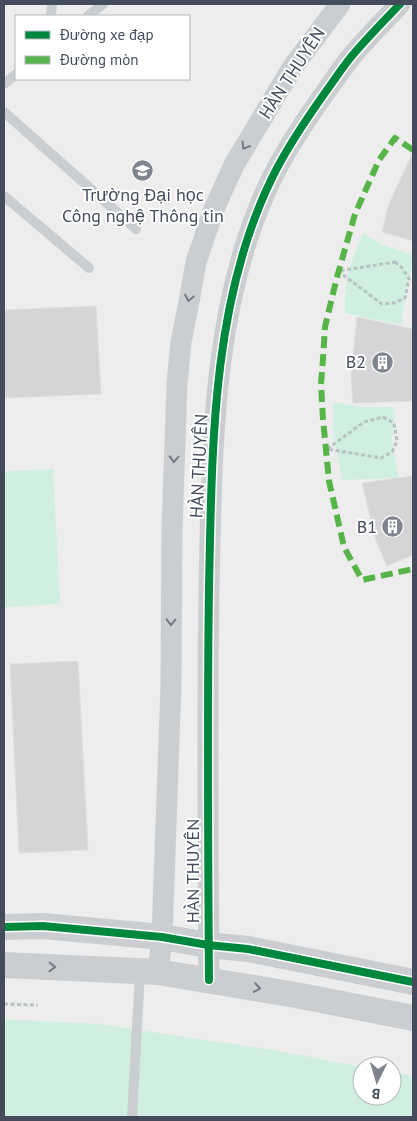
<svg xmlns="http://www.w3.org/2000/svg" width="417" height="1121" font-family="'PT Sans',sans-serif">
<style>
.green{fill:#d0efe0}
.building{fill:#d5d5d7;stroke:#dfdfe0}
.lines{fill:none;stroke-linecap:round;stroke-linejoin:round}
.path{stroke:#b6c3c2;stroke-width:3;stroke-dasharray:4 2.5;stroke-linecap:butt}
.service{stroke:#cbced1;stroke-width:10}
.minor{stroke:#cbced1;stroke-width:21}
.tertiary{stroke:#cbced1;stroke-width:26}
.quiet{stroke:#57b448;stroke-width:6;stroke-dasharray:12 6;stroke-linecap:butt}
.cycleway-casing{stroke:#fff;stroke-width:11}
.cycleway{stroke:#00873e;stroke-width:8}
.oneway{stroke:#737a84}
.labels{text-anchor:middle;stroke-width:4;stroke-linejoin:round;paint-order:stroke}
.street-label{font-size:18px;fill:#444c5b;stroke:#fff}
.poi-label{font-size:18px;fill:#444c5b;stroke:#fff;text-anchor:end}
</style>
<rect width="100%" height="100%" fill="#eeeded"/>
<!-- green -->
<g class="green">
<path d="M363 233 383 245 413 254V263L406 288 401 325 345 313C344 280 350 263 363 233Z"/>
<path d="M333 402 361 407H395L392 442 399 478 342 480 333 432Z"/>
<path d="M53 469 60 604 4 607V471Z"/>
<path d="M4 1019 99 1024 280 1051 362 1067V1096H392V1072L413 1076V1117H4Z"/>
</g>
<!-- building -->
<g class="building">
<path d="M413 152V241L382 232 388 206Z"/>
<path d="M96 306 101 394 4 398V310Z"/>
<path d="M357 317 413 329V401L353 403 351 376Z"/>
<path d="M413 476V555L387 566 376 541 362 483Z"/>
<path d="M78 661 88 850 19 853 10 664Z"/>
</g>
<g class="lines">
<!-- path -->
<g class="path">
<path d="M395 262 402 268 409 279 405 298 394 303 382 304 338 271Z"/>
<path d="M383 417 394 423 397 441 392 452 381 458 327 449 364 422Z"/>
<path d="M4 1004 38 1005"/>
</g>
<!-- service -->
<g class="service">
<path d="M51 16 52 4"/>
<path d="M88 16 103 4"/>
<path d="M4 84 16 74"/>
<path d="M4 112 136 229"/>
<path d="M4 196 89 268"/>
<path d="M132 1117 140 972"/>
</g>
<!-- minor -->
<g class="minor">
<path d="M158 972 162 937 171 684 172 529 177 384 181 342 189 302 196 262 214 209 234 165 292 68 340 4"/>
<path d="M209 980C208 849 207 718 209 588 212 452 211 302 272 178 287 147 307 118 327 90 335 79 342 68 351 57 366 39 384 21 400 4"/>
</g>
<!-- tertiary -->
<g class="tertiary">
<path d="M4 927 43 926 162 937 208 945 248 949 413 982"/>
<path d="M4 965 158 972 296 995 413 1018"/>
</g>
<!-- quiet -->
<path class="quiet" d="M413 150 395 138 379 160 355 214 337 277 325 327 323 359 321 384 323 419 329 481 344 547 362 580 413 569"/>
<defs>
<g id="cycleway">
<path d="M4 927 43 926 162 937 208 945 248 949 413 982"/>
<path d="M209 980C208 849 207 718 209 588 212 452 211 302 272 178 287 147 307 118 327 90 335 79 342 68 351 57 366 39 384 21 400 4"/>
</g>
</defs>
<!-- cycleway casing -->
<use href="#cycleway" class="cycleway-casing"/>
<!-- cycleway -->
<use href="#cycleway" class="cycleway"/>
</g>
<!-- one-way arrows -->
<defs><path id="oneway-chevron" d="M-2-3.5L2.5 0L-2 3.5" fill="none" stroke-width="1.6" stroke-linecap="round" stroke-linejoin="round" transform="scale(1.25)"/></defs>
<g class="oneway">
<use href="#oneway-chevron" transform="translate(245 146) rotate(121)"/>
<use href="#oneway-chevron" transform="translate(189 298) rotate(101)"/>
<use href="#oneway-chevron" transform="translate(174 459) rotate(92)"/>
<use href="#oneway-chevron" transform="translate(171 622) rotate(91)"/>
<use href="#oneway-chevron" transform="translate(52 967) rotate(2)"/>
<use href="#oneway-chevron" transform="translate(257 988) rotate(10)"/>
</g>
<!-- icons -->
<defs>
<symbol id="university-disc" viewBox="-11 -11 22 22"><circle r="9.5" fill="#80848e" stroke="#fff"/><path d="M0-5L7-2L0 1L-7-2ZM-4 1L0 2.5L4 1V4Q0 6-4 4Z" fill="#fff"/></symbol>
<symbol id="building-disc" viewBox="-11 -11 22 22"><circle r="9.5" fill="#80848e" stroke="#fff"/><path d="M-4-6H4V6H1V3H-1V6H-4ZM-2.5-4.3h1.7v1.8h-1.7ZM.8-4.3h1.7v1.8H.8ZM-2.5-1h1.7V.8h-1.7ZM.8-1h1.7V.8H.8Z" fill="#fff"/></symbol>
</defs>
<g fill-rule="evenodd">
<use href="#university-disc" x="130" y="158" width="25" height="25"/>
<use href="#building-disc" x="370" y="350" width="25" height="25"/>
<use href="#building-disc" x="380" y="514" width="25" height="25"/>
</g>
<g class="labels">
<!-- street labels -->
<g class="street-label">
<text transform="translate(292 73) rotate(-57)" y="6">HÀN THUYÊN</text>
<text transform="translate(199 466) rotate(-87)" y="6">HÀN THUYÊN</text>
<text transform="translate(193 871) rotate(-90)" y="6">HÀN THUYÊN</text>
</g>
<!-- poi labels -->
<g class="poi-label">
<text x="143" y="201" text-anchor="middle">Trường Đại học<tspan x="143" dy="21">Công nghệ Thông tin</tspan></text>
<text x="366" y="368">B2</text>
<text x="377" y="533">B1</text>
</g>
</g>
<!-- border -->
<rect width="417" height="1121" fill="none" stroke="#444c5b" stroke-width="10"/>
<!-- legend -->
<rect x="15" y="15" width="175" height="65" fill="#ffffff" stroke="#b4b7bd"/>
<rect x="25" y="31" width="25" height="8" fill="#00873e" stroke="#b4b7bd"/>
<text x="60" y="40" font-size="15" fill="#444c5b">Đường xe đạp</text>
<rect x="25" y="56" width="25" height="8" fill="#57b448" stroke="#b4b7bd"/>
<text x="60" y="65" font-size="15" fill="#444c5b">Đường mòn</text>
<!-- north arrow -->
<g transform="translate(377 1081) rotate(185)"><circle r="24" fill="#ffffff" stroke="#b4b7bd"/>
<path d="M0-4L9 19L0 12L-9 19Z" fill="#80848e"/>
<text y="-8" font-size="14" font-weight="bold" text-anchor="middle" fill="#444c5b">B</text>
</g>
</svg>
